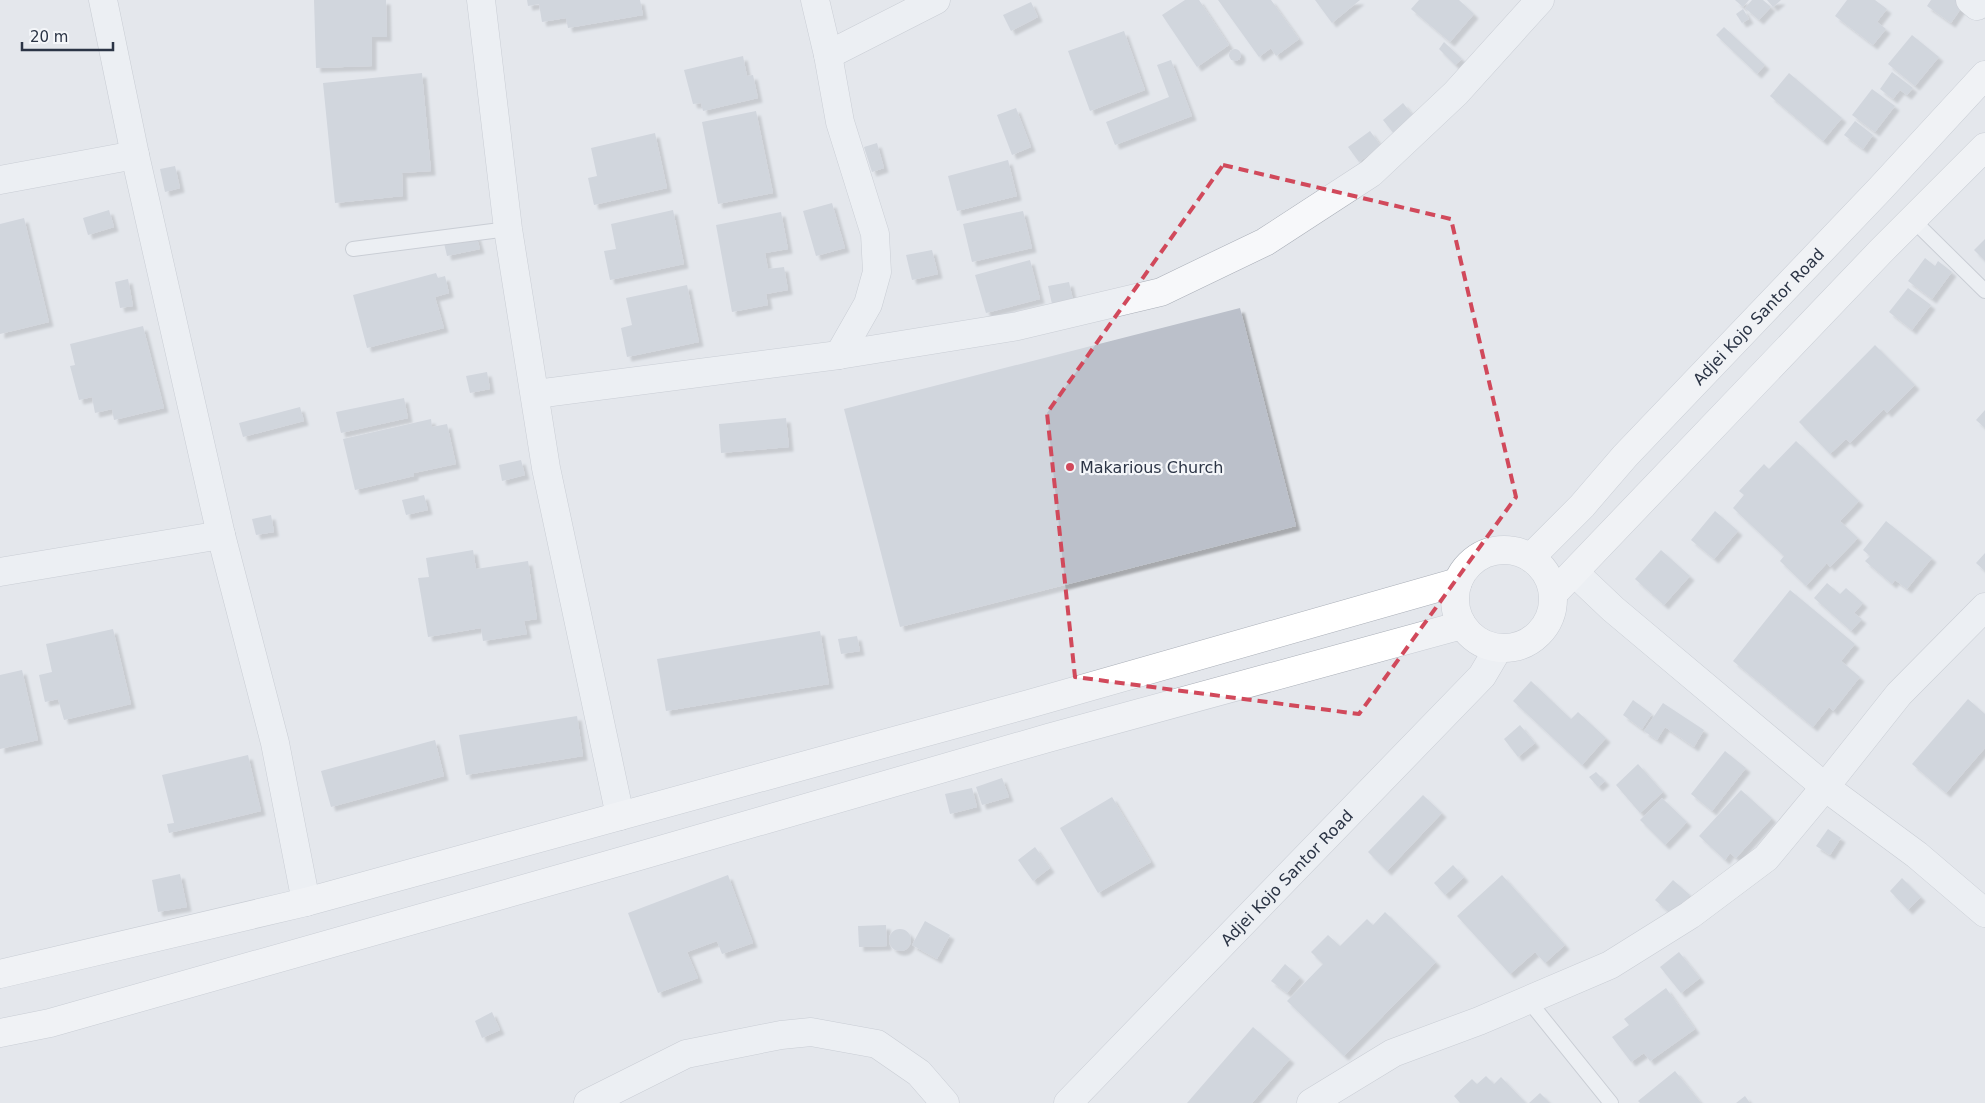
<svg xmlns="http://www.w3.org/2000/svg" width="1985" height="1103" font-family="'DejaVu Sans',sans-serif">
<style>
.building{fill:#bbc0ca;filter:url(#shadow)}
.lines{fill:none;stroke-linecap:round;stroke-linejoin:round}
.lane-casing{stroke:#a9aeb7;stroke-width:16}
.street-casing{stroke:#a9aeb7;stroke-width:29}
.secondary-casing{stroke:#a9aeb7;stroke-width:29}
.lane{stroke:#f7f8fa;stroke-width:14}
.street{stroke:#f7f8fa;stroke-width:28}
.secondary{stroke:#fff;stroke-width:28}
.marked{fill:none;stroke:#d1495b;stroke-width:4;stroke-dasharray:10 6;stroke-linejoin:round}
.poi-dot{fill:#d1495b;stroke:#f4f6f9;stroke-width:2}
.labels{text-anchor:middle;stroke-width:4.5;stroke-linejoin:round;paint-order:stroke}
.street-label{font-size:16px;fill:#2b3445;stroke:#f4f6f9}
.poi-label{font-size:16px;fill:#2b3445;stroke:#f4f6f9;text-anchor:start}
</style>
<defs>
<filter id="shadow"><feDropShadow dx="4.5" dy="4.5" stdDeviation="1" flood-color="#0004"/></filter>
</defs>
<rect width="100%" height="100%" fill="#e4e7ec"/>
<!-- building -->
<g class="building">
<path d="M314 0H386L387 37H372V66L316 68Z"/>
<path d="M527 0H640L643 15 568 28 566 18 542 22 539 4 528 6Z"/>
<path d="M1185 0H1199L1229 45 1197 67 1162 15Z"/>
<path d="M1218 0H1271L1299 39 1276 56 1271 48 1259 57Z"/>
<path d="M1315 0H1360L1332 23Z"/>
<path d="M1419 0H1459L1474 14 1450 42 1411 9Z"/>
<path d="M1735 0H1749L1743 7Z"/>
<path d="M1752 0H1763L1771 7 1759 20 1745 8Z"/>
<path d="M1767 0H1781L1773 7Z"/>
<path d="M1847 0H1875L1887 9 1877 22 1886 29 1873 45 1835 16Z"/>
<path d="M1931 0H1959L1964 4 1951 23 1927 6Z"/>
<path d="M1031 2 1038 17 1011 31 1003 15Z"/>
<path d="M1743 9 1749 19 1742 23 1736 14Z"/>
<path d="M1724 27 1765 65 1757 74 1716 35Z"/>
<path d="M1124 31 1145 90 1090 111 1068 51Z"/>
<path d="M1912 35 1939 57 1915 86 1888 64Z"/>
<path d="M1444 42 1462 59 1455 65 1439 49Z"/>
<circle cx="1235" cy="55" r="6"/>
<path d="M743 56 747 76 753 75 758 98 703 111 701 103 693 104 684 70Z"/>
<path d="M1171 60 1192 116 1115 145 1106 122 1169 97 1157 65Z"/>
<path d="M1892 72 1913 88 1907 95 1900 90 1893 99 1880 89Z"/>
<path d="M422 73 431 171 402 173 403 196 335 203 323 83Z"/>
<path d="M1789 73 1842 118 1823 141 1770 96Z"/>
<path d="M1872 89 1895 106 1875 132 1852 115Z"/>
<path d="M1403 103 1415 118 1394 134 1383 120Z"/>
<path d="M1016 108 1031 147 1012 155 997 115Z"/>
<path d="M756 111 773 193 718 204 702 122Z"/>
<path d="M1855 121 1873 135 1863 149 1844 135Z"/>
<path d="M1370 131 1381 146 1359 162 1348 147Z"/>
<path d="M655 133 667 188 594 205 588 178 597 176 591 148Z"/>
<path d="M877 143 884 168 872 172 864 147Z"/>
<path d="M1008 160 1017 196 957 211 948 176Z"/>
<path d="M175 166 180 188 165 192 160 169Z"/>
<path d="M832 203 845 248 816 256 803 211Z"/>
<path d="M109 210 114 227 88 235 83 218Z"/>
<path d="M673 210 684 264 610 280 604 251 616 249 611 224Z"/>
<path d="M1023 211 1032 248 972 262 963 224Z"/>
<path d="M781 212 788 249 765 253 768 269 784 267 788 290 766 294 768 305 732 312 716 225Z"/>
<path d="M24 218 49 322 0 334V224Z"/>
<path d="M476 235 480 249 447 256 444 243Z"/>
<path d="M1985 239V261L1974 250Z"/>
<path d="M932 250 938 274 912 280 906 255Z"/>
<path d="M1925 258 1935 266 1938 261 1952 272 1932 299 1908 281Z"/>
<path d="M1030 260 1040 299 986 313 975 275Z"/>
<path d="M436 273 438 278 445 276 449 293 435 297 444 328 367 348 353 295Z"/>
<path d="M128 279 133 306 120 308 115 282Z"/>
<path d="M1069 282 1073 300 1052 304 1048 286Z"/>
<path d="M687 285 699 342 627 357 621 328 632 325 626 298Z"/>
<path d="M1908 288 1931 305 1912 330 1889 312Z"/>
<path d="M1240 308 1296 526 900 627 844 409Z"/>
<path d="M143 326 164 408 114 420 112 409 95 413 92 397 79 400 70 366 75 365 70 344Z"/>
<path d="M1875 345 1915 385 1887 413 1884 409 1850 443 1846 439 1830 454 1799 422Z"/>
<path d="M487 372 490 389 470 393 466 376Z"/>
<path d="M404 398 408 418 341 433 336 412Z"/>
<path d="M300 407 304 421 243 437 239 423Z"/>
<path d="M1985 410V428L1976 420Z"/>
<path d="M786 418 789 447 721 453 719 424Z"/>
<path d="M431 419 432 427 447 424 456 464 414 473V476L355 490 343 439Z"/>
<path d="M1796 441 1859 501 1840 521 1858 538 1830 567 1827 563 1806 586 1780 561 1784 556 1733 508 1744 495 1739 491 1764 464 1769 469Z"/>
<path d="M521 460 525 475 502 481 499 465Z"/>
<path d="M424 495 428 510 406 515 402 500Z"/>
<path d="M1715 511 1738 531 1714 559 1691 540Z"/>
<path d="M271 515 274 532 256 535 252 519Z"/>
<path d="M1886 521 1932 558 1907 589 1895 580 1892 584 1865 561 1870 556 1863 550Z"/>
<path d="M473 550 476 569 528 561 537 619 524 621 527 634 483 641 481 628 428 637 418 578 429 577 426 558Z"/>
<path d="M1661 550 1690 576 1664 605 1635 579Z"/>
<path d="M1985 553V571L1976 563Z"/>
<path d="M1827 583 1840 594 1846 588 1863 603 1854 613 1862 619 1851 631 1814 598Z"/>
<path d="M1790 590 1855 644 1841 661 1860 677 1833 711 1829 707 1813 727 1733 661Z"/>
<path d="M113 629 131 704 64 720 58 699 45 702 39 675 52 672 46 644Z"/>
<path d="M820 631 829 684 666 711 657 659Z"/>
<path d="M857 636 860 651 841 654 838 639Z"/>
<path d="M22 670 38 740 0 749V675Z"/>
<path d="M1531 681 1571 719 1578 712 1606 738 1582 765 1513 701Z"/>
<path d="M1968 699 1985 714V748L1946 793 1912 764Z"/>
<path d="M1633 700 1652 714 1642 729 1623 715Z"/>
<path d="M1663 703 1704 730 1694 747 1665 727 1657 740 1644 731Z"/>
<path d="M577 716 583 756 466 775 459 735Z"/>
<path d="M1520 725 1535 743 1518 757 1504 739Z"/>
<path d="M435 740 444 776 331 807 321 771Z"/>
<path d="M1725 751 1746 768 1712 811 1691 794Z"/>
<path d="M248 755 261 811 169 833 167 824 174 823 162 775Z"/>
<path d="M1638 764 1663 792 1640 813 1616 785Z"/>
<path d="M1596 772 1605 781 1598 787 1589 777Z"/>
<path d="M1002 778 1009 797 982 805 976 787Z"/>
<path d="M972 788 977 807 950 814 945 794Z"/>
<path d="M1741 790 1772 818 1736 858 1730 853 1725 860 1699 836Z"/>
<path d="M1423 795 1442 813 1387 871 1368 852Z"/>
<path d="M1112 797 1151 862 1098 893 1060 828Z"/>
<path d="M1662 798 1687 822 1665 845 1640 820Z"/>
<path d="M1828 829 1841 838 1830 855 1816 846Z"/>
<path d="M1035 847 1050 868 1033 881 1018 860Z"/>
<path d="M1453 865 1464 877 1445 895 1434 883Z"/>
<path d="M180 874 187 907 158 912 152 880Z"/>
<path d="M728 875 753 943 722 954 717 941 687 952 698 978 658 993 628 913Z"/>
<path d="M1502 875 1565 945 1545 963 1535 952 1510 974 1457 916Z"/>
<path d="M1902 878 1921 897 1908 910 1890 891Z"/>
<path d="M1673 880 1690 895 1673 916 1655 900Z"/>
<path d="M1385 912 1436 962 1344 1056 1287 1001 1323 964 1311 952 1328 935 1340 946 1367 919 1373 925Z"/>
<path d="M925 921 950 935 937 959 912 945Z"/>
<path d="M886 925 887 946 859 947 858 926Z"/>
<circle cx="900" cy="940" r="11"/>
<path d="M1679 952 1700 978 1681 993 1660 967Z"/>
<path d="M1285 964 1300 977 1287 993 1271 981Z"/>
<path d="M1666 988 1695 1029 1650 1061 1644 1053 1631 1062 1612 1037 1629 1025 1624 1019Z"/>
<path d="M492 1012 500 1030 482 1038 475 1021Z"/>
<path d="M1253 1027 1290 1059 1252 1103H1187Z"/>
<path d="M1675 1071 1701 1103H1640L1638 1101Z"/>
<path d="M1486 1076 1494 1084 1501 1077 1526 1103H1460L1454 1096 1472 1079 1477 1084Z"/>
<path d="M1540 1093 1550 1103H1529Z"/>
<path d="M1745 1096 1750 1103H1736Z"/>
</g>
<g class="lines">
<defs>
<g id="lane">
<path d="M1912 219 1985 291"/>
<path d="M353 249 508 229"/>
<path d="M1528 1000 1611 1103"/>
</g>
<g id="street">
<path d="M103 0 135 155 221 535 275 743 306 902"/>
<path d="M481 0 508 229 546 468 620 816"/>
<path d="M815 0 828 55 840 122 875 234 877 272 868 304 839 355"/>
<path d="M1970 0 1977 6"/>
<path d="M828 55 936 0"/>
<path d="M0 180 135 155"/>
<path d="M536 394 839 355 1018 326 1161 292 1265 242 1371 173 1456 93 1540 0"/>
<path d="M0 572 221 535"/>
<path d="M1575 573 1613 609 1825 787 1917 855 1985 913"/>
<path d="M588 1103 686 1054 781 1035 811 1032 877 1044 919 1073 945 1103"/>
<path id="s1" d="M1068 1103 1482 676 1498 649"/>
<path d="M1311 1103 1393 1053 1479 1021 1610 965 1690 915 1766 858 1825 787 1899 694 1985 607"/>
</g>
<g id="secondary">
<circle cx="1504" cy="599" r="49"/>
<path id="s2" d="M1531 557 1582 506 1625 456 1880 189 1985 75"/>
<path d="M1553 594 1881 251 1985 147"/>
<path d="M0 974 306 902 1029 704 1458 582"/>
<path d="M0 1033 50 1023 622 861 1048 738 1462 625"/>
</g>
</defs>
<!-- lane casing -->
<use href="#lane" class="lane-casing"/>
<!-- street casing -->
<use href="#street" class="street-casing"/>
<!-- secondary casing -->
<use href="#secondary" class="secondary-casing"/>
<!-- lane -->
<use href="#lane" class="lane"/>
<!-- street -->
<use href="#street" class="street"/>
<!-- secondary -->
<use href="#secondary" class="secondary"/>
</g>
<!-- marked area -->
<path d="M0 0H1985V1103H0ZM1223 165 1451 219 1516 497 1359 714 1075 677 1047 413Z" fill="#e4e7ec" fill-opacity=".55" fill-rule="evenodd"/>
<path class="marked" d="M1223 165 1451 219 1516 497 1359 714 1075 677 1047 413Z"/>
<!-- markers -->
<circle class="poi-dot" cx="1070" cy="467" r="5"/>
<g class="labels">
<!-- street labels -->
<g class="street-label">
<text dy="6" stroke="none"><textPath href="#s2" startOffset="331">Adjei Kojo Santor Road</textPath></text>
<text dy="6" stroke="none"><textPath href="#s1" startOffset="314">Adjei Kojo Santor Road</textPath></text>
</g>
<!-- poi labels -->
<g class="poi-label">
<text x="1080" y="473">Makarious Church</text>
</g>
</g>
<!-- scale -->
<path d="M22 42v8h91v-8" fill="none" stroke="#2b3445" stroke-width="2.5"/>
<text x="30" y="42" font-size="15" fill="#2b3445" stroke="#f4f6f9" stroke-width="4" paint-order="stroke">20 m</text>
</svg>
